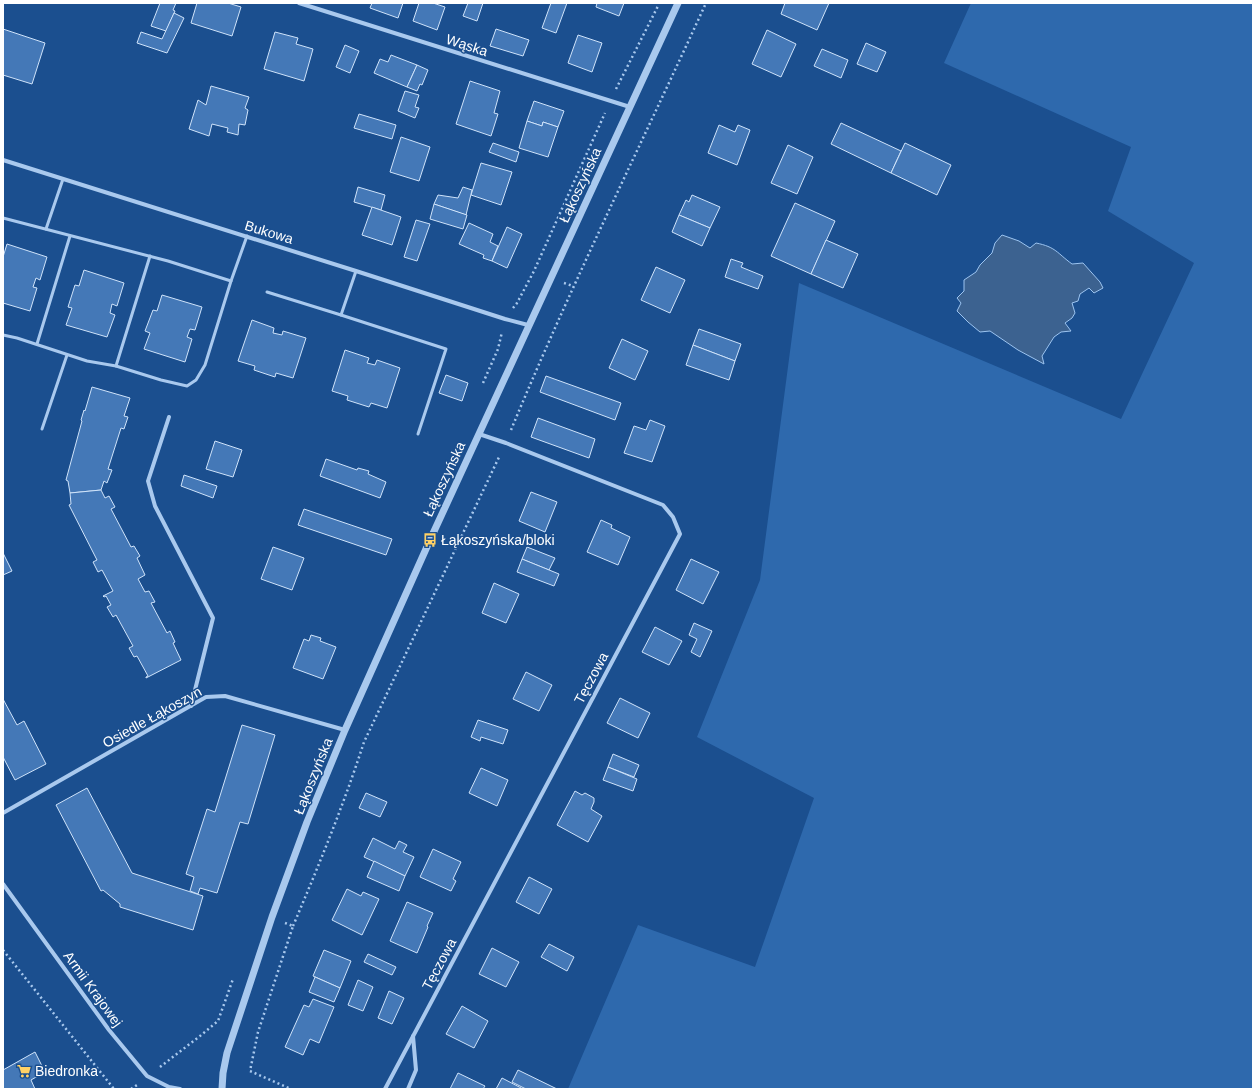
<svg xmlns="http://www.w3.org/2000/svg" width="1256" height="1092" font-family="Helvetica,sans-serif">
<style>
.green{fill:#2e69ad}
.water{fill:#3c6290;stroke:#9cc4f0}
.building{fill:#4478b7;stroke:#cfe3fa}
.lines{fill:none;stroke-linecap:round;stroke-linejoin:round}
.path{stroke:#a9c9ee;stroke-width:2.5;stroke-dasharray:2 3;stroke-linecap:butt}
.service{stroke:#a9c9ee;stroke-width:3}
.minor{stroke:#a9c9ee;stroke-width:4}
.tertiary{stroke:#a9c9ee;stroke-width:7}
.labels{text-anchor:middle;stroke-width:3;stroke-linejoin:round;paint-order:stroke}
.street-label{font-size:14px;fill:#fff;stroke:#1b4f8f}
.poi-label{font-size:14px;fill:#fff;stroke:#1b4f8f;text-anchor:start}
</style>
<rect width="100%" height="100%" fill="#1b4f8f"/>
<!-- green -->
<path class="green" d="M971 3H1253V1089H568L638 925 755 967 814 798 697 737 760 580 799 283 1121 419 1194 263 1108 211 1131 147 944 63Z"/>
<!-- water -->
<path class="water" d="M1002 235 1019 241 1030 248 1036 243C1056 247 1057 253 1072 264L1083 263 1100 282 1103 288 1094 293 1089 288 1080 294 1078 301 1072 303 1075 313 1072 318 1065 323 1071 331 1061 332 1054 337 1042 356 1044 364 1018 350 990 331 980 332 968 322 957 311 961 303 957 298 964 291V280L976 272 980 265 992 253 995 243Z"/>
<!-- building -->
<g class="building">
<path d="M160 3H176L173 10 175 11 166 31 151 26Z"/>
<path d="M197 3H228L241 7 232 36 191 23Z"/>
<path d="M372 3H403L398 18 370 8Z"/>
<path d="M419 3H433L445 7 437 30 413 21Z"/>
<path d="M468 3H483L477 21 463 16Z"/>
<path d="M551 3H567L556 33 542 28Z"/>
<path d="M597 3H624L619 16 596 7Z"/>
<path d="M785 3H829L817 30 781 14Z"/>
<path d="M174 13 184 18 167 53 137 43 141 32 162 39Z"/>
<path d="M3 29 45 43 32 84 3 75Z"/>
<path d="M496 29 529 40 523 56 490 46Z"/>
<path d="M767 30 796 44 781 77 752 64Z"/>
<path d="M275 32 298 38 296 44 313 49 304 81 264 69Z"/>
<path d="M578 35 602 43 592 72 568 63Z"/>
<path d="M866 43 886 52 877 72 857 64Z"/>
<path d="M345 45 359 51 350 73 336 67Z"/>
<path d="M822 49 848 60 841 78 814 66Z"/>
<path d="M391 55 417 65 407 87 374 73 380 59 388 62Z"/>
<path d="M417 65 428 70 422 85 420 84 417 91 407 87Z"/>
<path d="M470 81 500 91 494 113 498 114 491 136 456 124Z"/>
<path d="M211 86 249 97 245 108 248 110 245 125 239 124 238 135 227 132 228 128 212 124 209 136 189 129 198 100 206 105Z"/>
<path d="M405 91 419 95 415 107 419 108 415 118 398 111Z"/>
<path d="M534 101 564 111 558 127 543 122 542 126 527 121Z"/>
<path d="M359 114 396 125 392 139 354 128Z"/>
<path d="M527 121 542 126 543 122 558 127 548 157 519 148Z"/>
<path d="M841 123 901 151 891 173 831 144Z"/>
<path d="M719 125 735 132 738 125 750 130 737 165 708 153Z"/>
<path d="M401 137 430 147 419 181 390 172Z"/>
<path d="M493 143 519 152 516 162 489 152Z"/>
<path d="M905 143 951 165 937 195 891 173Z"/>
<path d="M788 145 813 157 797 194 771 183Z"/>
<path d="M481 163 512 172 501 205 471 195Z"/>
<path d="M358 187 385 195 381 210 354 202Z"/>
<path d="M463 187 472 190 466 215 434 204 438 195 458 198Z"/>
<path d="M692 195 720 207 710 228 679 215 686 200 689 202Z"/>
<path d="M795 203 835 221 811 274 771 256Z"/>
<path d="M434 204 467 215 463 229 430 219Z"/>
<path d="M372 207 401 217 392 245 362 235Z"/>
<path d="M679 215 710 228 702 246 672 232Z"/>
<path d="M416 220 430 224 417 261 404 257Z"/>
<path d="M469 223 493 234 490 242 498 246 492 261 483 258 484 255 459 244Z"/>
<path d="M507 227 522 234 507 268 492 261Z"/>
<path d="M826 240 858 254 843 288 811 274Z"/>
<path d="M7 244 47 257 40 280 36 278 33 287 37 288 30 311 3 303V257Z"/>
<path d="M731 259 743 263 741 267 763 276 758 289 725 277Z"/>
<path d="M656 267 685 280 670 313 641 300Z"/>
<path d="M84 270 124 283 117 306 112 304 110 313 115 315 107 337 66 325 72 308 68 307 75 285 79 286Z"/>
<path d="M162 295 202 307 195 330 190 329 187 337 192 339 185 362 144 349 150 333 145 331 153 310 157 311Z"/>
<path d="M252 320 274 328 273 333 282 335 283 331 306 338 293 378 276 373 275 377 254 370 255 366 238 361Z"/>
<path d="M699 329 741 344 735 361 693 345Z"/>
<path d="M622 339 648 351 635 380 609 368Z"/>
<path d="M693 345 735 361 729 380 686 365Z"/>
<path d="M345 350 369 358 367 363 375 365 377 360 400 368 387 408 371 403 369 407 347 400 348 396 332 391Z"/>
<path d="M446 375 468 383 462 401 439 393Z"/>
<path d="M546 376 621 403 615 420 540 392Z"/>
<path d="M92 387 130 398 124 416 128 417 124 429 121 428 108 469 112 470 107 483 104 481 101 490 70 493 68 481 66 480 82 421 81 420 84 410 85 411Z"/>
<path d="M538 418 595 439 589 458 531 437Z"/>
<path d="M650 420 665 426 652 462 624 453 634 426 646 430Z"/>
<path d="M215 441 242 450 233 477 206 469Z"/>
<path d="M326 459 357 470 358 468 369 471 368 474 386 482 380 498 320 476Z"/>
<path d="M184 475 217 486 213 498 181 486Z"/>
<path d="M101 490 105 498 109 496 115 507 111 509 131 547 134 546 140 556 137 558 145 575 138 579 145 592 149 591 155 602 151 603 167 633 170 631 175 642 173 643 181 660 146 678V677L148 676 137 656 134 657 129 648 133 646 116 615 113 617 107 607 111 605 106 596 104 597 103 596 113 591 102 570 98 572 93 562 97 560 69 505 71 504 70 493Z"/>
<path d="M531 492 557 502 545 532 519 521Z"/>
<path d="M304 509 392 539 386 555 298 525Z"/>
<path d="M601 520 612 525 611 528 630 537 618 565 587 552Z"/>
<path d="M273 547 304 558 292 590 261 579Z"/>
<path d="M527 547 555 558 549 570 522 559Z"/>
<path d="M3 553 12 571 3 575Z"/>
<path d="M522 559 559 574 554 586 517 572Z"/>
<path d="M691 559 719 572 703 604 676 590Z"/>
<path d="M494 583 519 594 506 623 482 613Z"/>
<path d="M694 623 712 631 700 657 691 652 697 639 689 635Z"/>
<path d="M655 627 682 641 669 665 642 652Z"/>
<path d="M311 635 321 638 320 641 336 647 323 679 293 668 304 639 309 641Z"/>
<path d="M526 672 552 685 539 711 513 699Z"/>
<path d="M620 698 650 713 638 738 607 723Z"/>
<path d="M3 699 17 725 24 721 46 764 15 780 3 757Z"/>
<path d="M478 720 508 730 503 744 481 737 480 741 471 737Z"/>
<path d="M242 725 275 735 248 824 240 822 217 893 200 888 198 894 190 891 194 877 186 874 207 809 215 812Z"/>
<path d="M613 754 639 765 634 777 608 767Z"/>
<path d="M608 767 637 779 633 791 603 780Z"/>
<path d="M481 768 508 780 497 806 469 793Z"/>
<path d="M87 788 132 873 203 896 193 930 120 907V904L103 890 101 891 56 805Z"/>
<path d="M575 791 582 795 585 793 594 798V802L591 809 602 816 588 842 557 825Z"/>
<path d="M366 793 387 802 380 817 359 808Z"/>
<path d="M373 838 395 849 399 841 407 845 403 852 414 857 405 876 364 857Z"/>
<path d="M433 849 461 862 453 879 456 881 451 891 420 877Z"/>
<path d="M374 861 405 876 399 891 367 877Z"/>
<path d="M529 877 552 889 539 914 516 902Z"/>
<path d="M347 889 361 896 363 892 379 899 362 935 332 920Z"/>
<path d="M407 902 433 913 427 926 428 927 417 953 390 941Z"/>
<path d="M549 944 574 957 567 971 541 957Z"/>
<path d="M492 948 519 962 506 987 479 974Z"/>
<path d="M324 950 351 961 340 988 313 976Z"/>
<path d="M368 954 396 967 392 975 364 962Z"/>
<path d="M315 977 340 988 334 1002 309 992Z"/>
<path d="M358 980 373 987 363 1011 348 1005Z"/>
<path d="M389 991 404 998 392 1024 378 1018Z"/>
<path d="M313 999 334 1007 319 1043 310 1039 303 1055 285 1047 304 1005 309 1007Z"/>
<path d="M462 1006 488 1021 474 1048 446 1034Z"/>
<path d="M35 1052 45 1072 31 1080 35 1089H3V1070Z"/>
<path d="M518 1070 557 1089H526L512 1082Z"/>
<path d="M458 1073 485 1086 483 1089H450Z"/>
<path d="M502 1078 523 1089H496Z"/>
</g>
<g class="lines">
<!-- path -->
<g class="path">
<path d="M616 89 658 6"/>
<path d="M564 283 573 286"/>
<path d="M513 308 517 303 534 271 605 113"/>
<path d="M483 383 498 349 502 332"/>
<path d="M511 430C571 285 641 145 706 3"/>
<path d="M285 923 293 926 258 1032 250 1071 291 1089"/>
<path d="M293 926C319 865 344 804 364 742L500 455"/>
<path d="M3 950 114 1089"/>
<path d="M160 1067 200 1036 218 1021 233 979"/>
<path d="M131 1089 137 1085"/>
</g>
<!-- service -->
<g class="service">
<path d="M3 218 168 261 231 281"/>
<path d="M46 229 63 179"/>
<path d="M267 292 341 315 356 271"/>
<path d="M341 315 446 349 418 434"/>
<path d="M3 335 17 338 87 361 116 366 161 380 187 386 196 380 205 365 231 281 247 236"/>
<path d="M37 344 70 236"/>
<path d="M116 366 150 256"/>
<path d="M42 429 67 355"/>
</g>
<!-- minor -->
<g class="minor">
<path d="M299 3 630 107"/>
<path d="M3 160 356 271 505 319 528 325"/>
<path d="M169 417 148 481 155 506 213 618 191 706"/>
<path d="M3 813 206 697 225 696 345 730"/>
<path d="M3 884 109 1030 147 1076 169 1087 180 1089"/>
<path d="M385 1089 680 534 673 517 663 505 506 443 479 434"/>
<path d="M408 1089 416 1070 413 1036"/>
</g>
<!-- tertiary -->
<path class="tertiary" d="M222 1089 223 1073 227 1053 272 917 307 822 345 730 430 540 678 3"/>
</g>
<!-- icons -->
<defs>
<symbol id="bus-bare" viewBox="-9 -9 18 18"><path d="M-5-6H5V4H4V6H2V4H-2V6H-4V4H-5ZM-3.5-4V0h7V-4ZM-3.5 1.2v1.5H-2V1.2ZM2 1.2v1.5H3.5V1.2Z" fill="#ffd166" stroke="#1b4f8f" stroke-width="2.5" paint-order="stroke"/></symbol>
<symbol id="supermarket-bare" viewBox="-9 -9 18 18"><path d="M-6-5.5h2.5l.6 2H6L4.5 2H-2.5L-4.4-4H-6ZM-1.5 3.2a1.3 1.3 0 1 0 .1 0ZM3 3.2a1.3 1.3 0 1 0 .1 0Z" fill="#ffd166" stroke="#1b4f8f" stroke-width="2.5" paint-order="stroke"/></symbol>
</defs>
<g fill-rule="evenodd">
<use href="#bus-bare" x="420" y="530" width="20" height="20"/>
<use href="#supermarket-bare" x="14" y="1061" width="20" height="20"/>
</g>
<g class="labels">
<!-- street labels -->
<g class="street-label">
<text transform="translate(467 45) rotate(18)" y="5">Wąska</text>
<text transform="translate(580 185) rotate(-65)" y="5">Łąkoszyńska</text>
<text transform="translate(269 232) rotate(17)" y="5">Bukowa</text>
<text transform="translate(444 479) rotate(-65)" y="5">Łąkoszyńska</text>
<text transform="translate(591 678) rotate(-62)" y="5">Tęczowa</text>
<text transform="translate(152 717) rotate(-29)" y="5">Osiedle Łąkoszyn</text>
<text transform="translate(313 776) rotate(-68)" y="5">Łąkoszyńska</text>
<text transform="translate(439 964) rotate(-62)" y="5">Tęczowa</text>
<text transform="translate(93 989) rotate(54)" y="5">Armii Krajowej</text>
</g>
<!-- poi labels -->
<g class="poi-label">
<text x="441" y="545">Łąkoszyńska/bloki</text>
<text x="35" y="1076">Biedronka</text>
</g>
</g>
<!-- border -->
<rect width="1256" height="1092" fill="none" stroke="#ffffff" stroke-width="8"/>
</svg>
